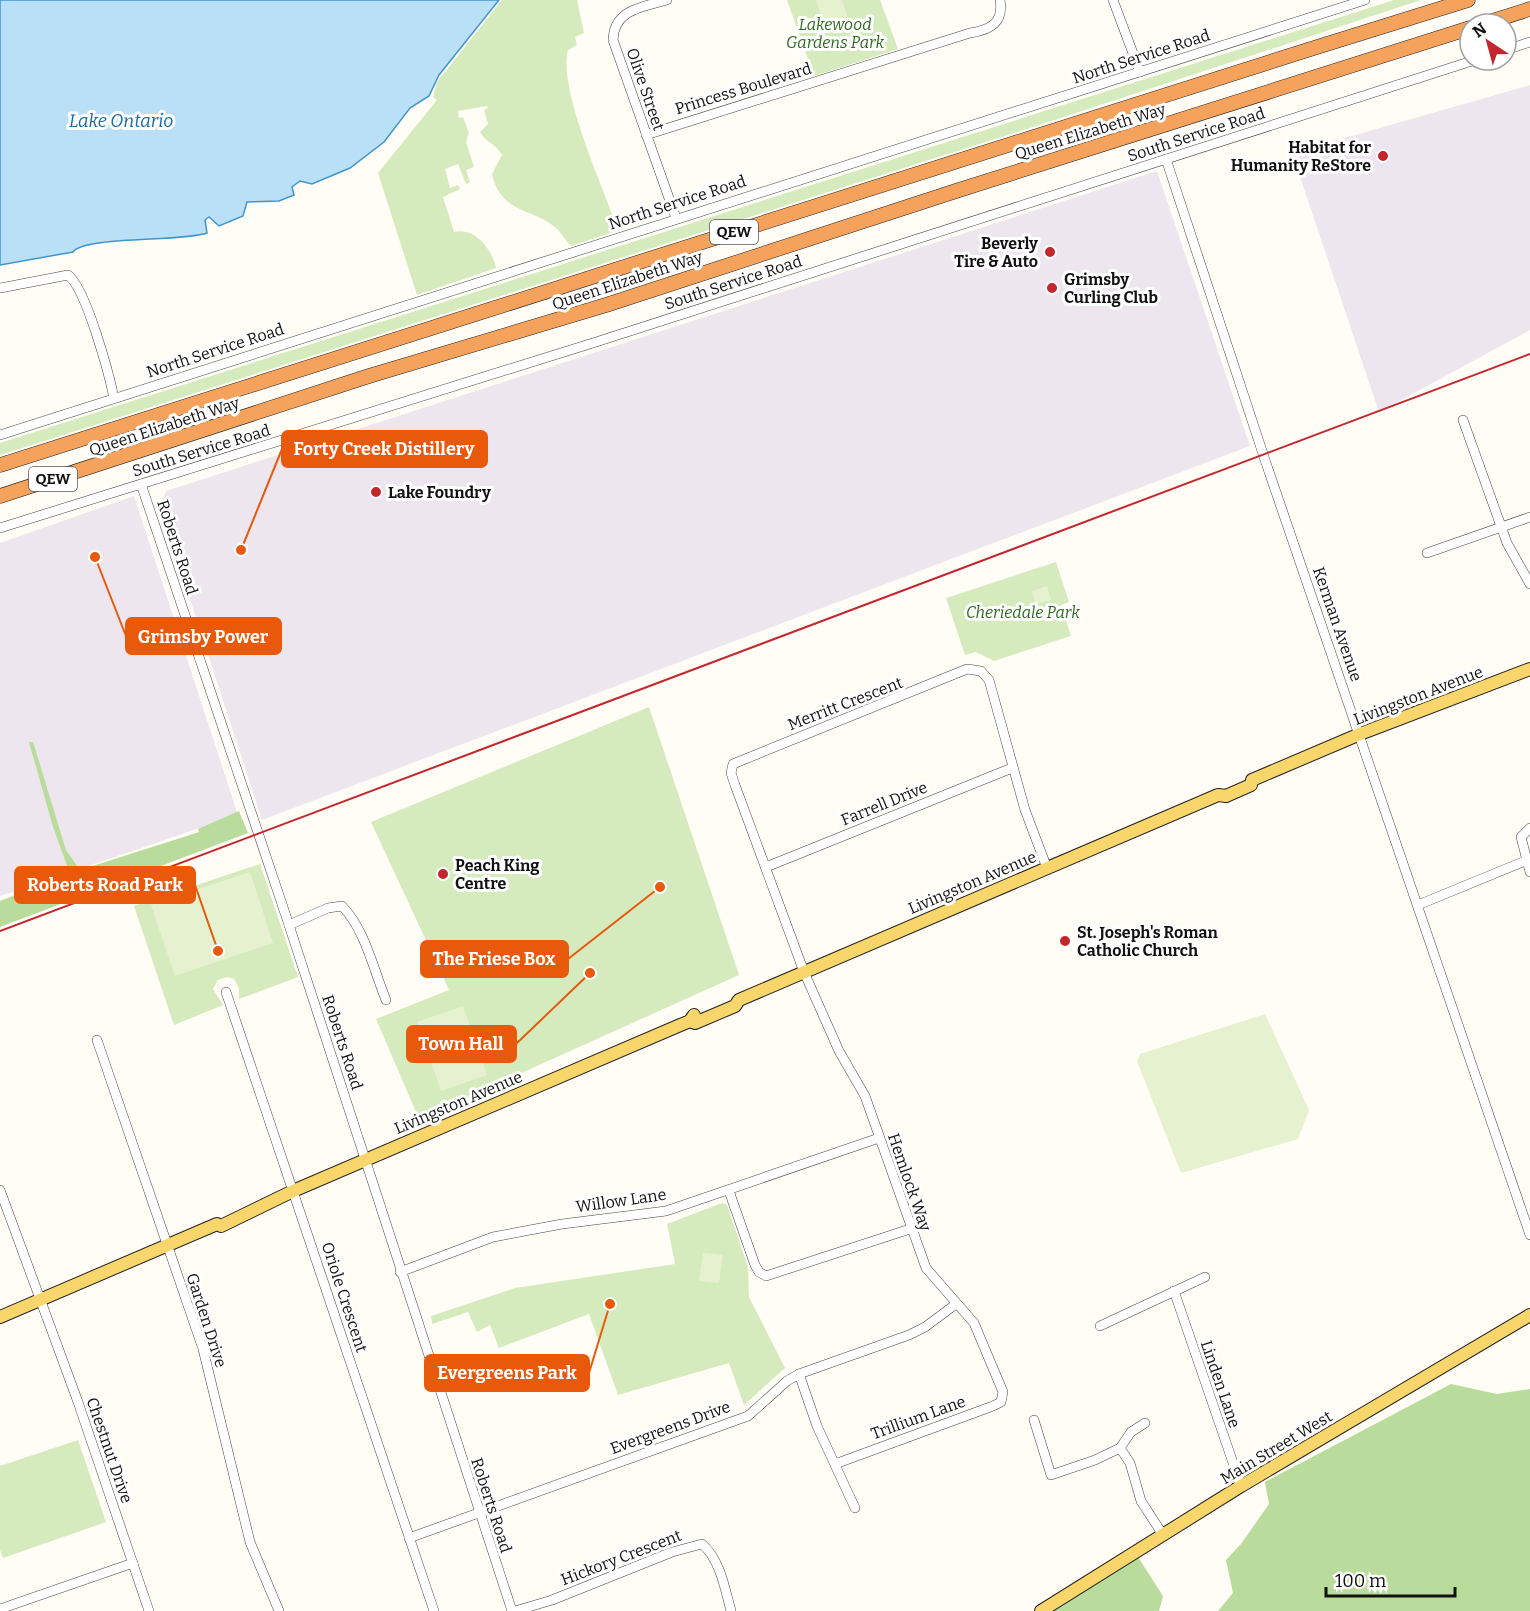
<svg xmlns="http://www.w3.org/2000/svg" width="1530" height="1611" font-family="Bitter,serif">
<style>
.industrial{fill:#eee6ef}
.green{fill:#d5ebbd}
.forest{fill:#b9dc9c}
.pitch{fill:#e6f2cf}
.water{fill:#b9e0f7;stroke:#3f96cf;stroke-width:1.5}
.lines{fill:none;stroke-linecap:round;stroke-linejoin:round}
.minor-casing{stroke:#444;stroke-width:10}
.major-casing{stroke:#222;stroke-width:14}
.highway-casing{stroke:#222;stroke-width:15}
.minor{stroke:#fff;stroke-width:9}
.major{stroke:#f9d66b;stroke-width:12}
.highway{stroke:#f5a25d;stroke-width:14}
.rail{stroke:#c4262e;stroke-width:2}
.poi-dot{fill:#c4262e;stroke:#fff;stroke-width:2}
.labels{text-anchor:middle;stroke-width:6;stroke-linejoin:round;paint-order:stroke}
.shield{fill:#fff;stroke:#585858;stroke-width:1.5}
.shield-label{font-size:15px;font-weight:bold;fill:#111}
.park-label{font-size:16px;font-style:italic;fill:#2f6b1f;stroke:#fff}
.street-label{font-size:16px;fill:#111;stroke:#fff}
.poi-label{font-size:16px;font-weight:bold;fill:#111;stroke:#fff;text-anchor:start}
.water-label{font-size:18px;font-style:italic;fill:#1768a6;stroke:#fff}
.leader{fill:none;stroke:#e8590c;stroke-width:2}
.callout-dot{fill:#e8590c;stroke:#fff;stroke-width:2}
.callout{fill:#e8590c;stroke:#e8590c;stroke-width:2}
.callout-label{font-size:18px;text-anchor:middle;font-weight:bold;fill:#fff}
</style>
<rect width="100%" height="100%" fill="#fffdf5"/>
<!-- industrial -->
<g class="industrial">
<path d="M1530 85V330L1379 412 1292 153Z"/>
<path d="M1157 171 1250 446 262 820 160 507 166 491Z"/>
<path d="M134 496 238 815 0 896V543Z"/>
</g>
<!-- green -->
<g class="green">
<path d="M502 0H577L584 33 575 37 577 45 568 50C558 88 601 182 615 222L655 211 656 218 571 246C565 240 561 232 555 227 531 207 501 214 492 174L502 155C495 143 485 142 480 132L488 124 484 110 488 108 487 106 458 111 459 118 463 117 469 133 466 142 474 167 466 170 470 182 466 184 458 164 445 169 450 188 458 185 460 189 443 197 454 232C475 227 492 249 496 268L417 295 378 173 437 100 433 97 437 82Z"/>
<path d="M787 0H880L898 49 814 76Z"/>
<path d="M1394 0H1421L1033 127 0 455V443Z"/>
<path d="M1056 562 1069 602 1061 605 1071 636 994 661 976 652 965 655 946 598Z"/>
<path d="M649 707 739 975 419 1119 376 1019 449 990 371 822Z"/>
<path d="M260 864 298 977 239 999V988L234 979 227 977 218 980 213 989 223 1005 174 1025 134 906Z"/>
<path d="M722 1203 727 1205 748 1267 749 1297 785 1368 744 1405 729 1363 618 1395 589 1314 499 1348 490 1325 477 1332 468 1312 432 1324 431 1316 515 1288 675 1264 667 1224Z"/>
<path d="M78 1440 106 1522 3 1558 0 1550V1466Z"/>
</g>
<!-- forest -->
<g class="forest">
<path d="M29 742H33L66 850 80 870 193 834 199 832 198 829 239 811 248 833 0 927V901L70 874 53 827Z"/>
<path d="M1451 1384 1497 1394 1530 1389V1611H1218L1233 1593 1226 1560 1241 1544 1269 1504 1265 1482Z"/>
<path d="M1138 1557 1163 1596 1159 1611H1048Z"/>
</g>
<!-- pitch -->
<g class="pitch">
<path d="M816 0H842L849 22 825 30Z"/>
<path d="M1047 586 1051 600 1036 604 1032 591Z"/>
<path d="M250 872 273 943 175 976 151 905Z"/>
<path d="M463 1006 487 1075 441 1091 417 1022Z"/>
<path d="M1265 1014 1309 1110 1298 1139 1181 1173 1137 1061 1140 1054Z"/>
<path d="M703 1253 723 1255 719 1283 699 1281Z"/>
</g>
<!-- water -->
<path class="water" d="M0 0H499L439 75 429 96 410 108 384 142 350 168 312 184 300 181 292 187 294 195 279 201 247 202 243 216 219 226 209 217 205 220 207 233C183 242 83 236 73 252L0 265Z"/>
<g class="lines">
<defs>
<g id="minor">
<path d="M667 0C643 7 614 9 613 40L676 218"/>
<path d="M1113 0 1140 72"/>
<path d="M1506 50 1530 42"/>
<path d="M646 135 970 33C990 30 1004 23 1000 0"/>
<path d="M1166 159 1265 460 1530 1235"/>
<path d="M0 288 68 275C86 288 109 374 114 398"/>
<path d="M1463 420 1507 543 1530 584"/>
<path d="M0 435 1365 0"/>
<path d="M141 484 289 925 512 1611"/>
<path d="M0 528 596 342 1475 60"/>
<path d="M1427 553 1530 517"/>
<path d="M1530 828 1521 837 1530 872"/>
<path d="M766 867 1012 768"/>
<path d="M1418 905 1525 861"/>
<path d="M289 925 328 908 342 906C365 929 374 971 386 1000"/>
<path d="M226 992 434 1611"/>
<path d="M97 1040 203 1349 250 1542 279 1611"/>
<path d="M0 1190 78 1402 149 1611"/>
<path d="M729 1191 755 1265 759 1272 766 1276 910 1229"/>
<path d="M400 1272 493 1237 562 1224 666 1211 879 1138"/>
<path d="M1174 1291 1241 1486"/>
<path d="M1100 1326 1205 1277"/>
<path d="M799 1374 817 1426 855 1508"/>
<path d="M1034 1420 1051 1475 1095 1460 1120 1448 1131 1432 1145 1423"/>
<path d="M1120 1448 1130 1463 1141 1501 1163 1535"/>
<path d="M835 1464 993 1406 1001 1402 1003 1392 974 1323 926 1268 865 1096 839 1051 804 972 735 785 731 773 733 764 967 669 981 671 989 680 1025 810 1047 868"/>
<path d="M409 1538 748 1416 787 1381 799 1374 909 1335 925 1327 956 1304"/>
<path d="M0 1609 133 1563"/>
<path d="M515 1611 552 1600 672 1552 702 1544C720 1559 725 1589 731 1611"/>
</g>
<g id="major">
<path d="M690 1021 695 1023 735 1006 739 1000 1218 795 1226 796 1251 785 1252 780 1360 734 1530 669"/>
<path d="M0 1317 217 1224 221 1226 293 1191 678 1026 690 1021 694 1015"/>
<path d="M1041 1611 1241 1486 1530 1315"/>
</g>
<g id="highway">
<path d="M1483 24 1530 9"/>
<path d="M0 465C490 310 978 152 1468 0"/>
<path d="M0 496 369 376 606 305 959 190 1470 28"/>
</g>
</defs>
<!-- minor casing -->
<use href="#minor" class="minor-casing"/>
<!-- major casing -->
<use href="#major" class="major-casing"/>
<!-- highway casing -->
<use href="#highway" class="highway-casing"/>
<!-- minor -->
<use href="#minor" class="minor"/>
<!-- major -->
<use href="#major" class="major"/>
<!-- highway -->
<use href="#highway" class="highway"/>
<!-- rail -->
<path class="rail" d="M0 931 1530 354"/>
</g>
<!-- markers -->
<g class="poi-dot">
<circle cx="1383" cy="156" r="6"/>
<circle cx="1050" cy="252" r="6"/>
<circle cx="1052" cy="288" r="6"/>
<circle cx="376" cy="492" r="6"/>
<circle cx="443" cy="874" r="6"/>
<circle cx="1065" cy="941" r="6"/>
</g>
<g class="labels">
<!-- shield labels -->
<g class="shield">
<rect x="710" y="220" width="48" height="24" rx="4.5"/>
<rect x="29" y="467" width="48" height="24" rx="4.5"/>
</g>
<g class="shield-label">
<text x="734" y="237">QEW</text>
<text x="53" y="484">QEW</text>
</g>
<!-- park labels -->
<g class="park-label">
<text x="835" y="30">Lakewood<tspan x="835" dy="18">Gardens Park</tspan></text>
<text x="1023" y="618">Cheriedale Park</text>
</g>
<!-- street labels -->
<g class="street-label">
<text transform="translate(1141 56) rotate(-18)" y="6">North Service Road</text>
<text transform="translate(743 88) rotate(-17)" y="6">Princess Boulevard</text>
<text transform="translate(646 89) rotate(71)" y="6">Olive Street</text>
<text transform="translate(1090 131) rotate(-17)" y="6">Queen Elizabeth Way</text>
<text transform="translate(1196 134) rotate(-18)" y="6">South Service Road</text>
<text transform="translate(677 202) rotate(-18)" y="6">North Service Road</text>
<text transform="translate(627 280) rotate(-18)" y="6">Queen Elizabeth Way</text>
<text transform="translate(733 282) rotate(-18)" y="6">South Service Road</text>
<text transform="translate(215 350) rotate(-18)" y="6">North Service Road</text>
<text transform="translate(164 426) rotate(-18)" y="6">Queen Elizabeth Way</text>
<text transform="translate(201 450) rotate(-17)" y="6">South Service Road</text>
<text transform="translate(178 547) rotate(72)" y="6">Roberts Road</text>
<text transform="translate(1338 624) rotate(71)" y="6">Kerman Avenue</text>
<text transform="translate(1418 695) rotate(-21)" y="6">Livingston Avenue</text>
<text transform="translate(845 703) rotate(-21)" y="6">Merritt Crescent</text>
<text transform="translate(884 803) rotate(-22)" y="6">Farrell Drive</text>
<text transform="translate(972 882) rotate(-23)" y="6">Livingston Avenue</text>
<text transform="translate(343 1042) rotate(72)" y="6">Roberts Road</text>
<text transform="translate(458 1102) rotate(-23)" y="6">Livingston Avenue</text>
<text transform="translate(910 1182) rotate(71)" y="6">Hemlock Way</text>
<text transform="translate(621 1200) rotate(-8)" y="6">Willow Lane</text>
<text transform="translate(345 1297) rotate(72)" y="6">Oriole Crescent</text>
<text transform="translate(207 1320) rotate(72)" y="6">Garden Drive</text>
<text transform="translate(1221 1384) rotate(71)" y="6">Linden Lane</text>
<text transform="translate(918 1417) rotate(-20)" y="6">Trillium Lane</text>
<text transform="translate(670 1427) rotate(-20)" y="6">Evergreens Drive</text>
<text transform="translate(1276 1447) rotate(-31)" y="6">Main Street West</text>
<text transform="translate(110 1450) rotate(71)" y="6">Chestnut Drive</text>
<text transform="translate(492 1505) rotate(72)" y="6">Roberts Road</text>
<text transform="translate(621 1557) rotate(-21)" y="6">Hickory Crescent</text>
</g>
<!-- poi labels -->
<g class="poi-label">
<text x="1371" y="153" text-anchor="end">Habitat for<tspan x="1371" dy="18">Humanity ReStore</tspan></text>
<text x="1038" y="249" text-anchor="end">Beverly<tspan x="1038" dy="18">Tire &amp; Auto</tspan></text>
<text x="1064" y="285">Grimsby<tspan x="1064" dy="18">Curling Club</tspan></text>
<text x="388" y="498">Lake Foundry</text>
<text x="455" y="871">Peach King<tspan x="455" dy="18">Centre</tspan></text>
<text x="1077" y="938">St. Joseph's Roman<tspan x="1077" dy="18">Catholic Church</tspan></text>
</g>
<!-- water labels -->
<g class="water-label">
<text x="121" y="127">Lake Ontario</text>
</g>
</g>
<!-- callouts -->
<path class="leader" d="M241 550L282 449M95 557L126 636M218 951L195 885M660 887L568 959M590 973L516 1044M610 1304L589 1373"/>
<g class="callout-dot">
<circle cx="241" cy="550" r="6"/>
<circle cx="95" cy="557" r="6"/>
<circle cx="218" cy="951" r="6"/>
<circle cx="660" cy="887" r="6"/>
<circle cx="590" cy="973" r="6"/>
<circle cx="610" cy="1304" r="6"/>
</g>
<g class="callout">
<rect x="282" y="431" width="205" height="36" rx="6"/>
<rect x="126" y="618" width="155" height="36" rx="6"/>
<rect x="15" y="867" width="180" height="36" rx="6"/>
<rect x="421" y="941" width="147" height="36" rx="6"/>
<rect x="407" y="1026" width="109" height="36" rx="6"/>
<rect x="425" y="1355" width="164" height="36" rx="6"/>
</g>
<g class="callout-label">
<text x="384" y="455">Forty Creek Distillery</text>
<text x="203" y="643">Grimsby Power</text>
<text x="105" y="891">Roberts Road Park</text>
<text x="494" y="965">The Friese Box</text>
<text x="461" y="1050">Town Hall</text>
<text x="507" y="1379">Evergreens Park</text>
</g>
<!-- north arrow -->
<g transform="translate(1488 42) rotate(324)"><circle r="28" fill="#ffffff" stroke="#a0a0a0" stroke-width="1.5"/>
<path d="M0-4.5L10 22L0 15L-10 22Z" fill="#c4262e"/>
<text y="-9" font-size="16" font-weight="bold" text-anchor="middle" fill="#111111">N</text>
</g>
<!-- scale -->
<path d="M1326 1587v9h129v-9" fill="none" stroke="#111111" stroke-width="3"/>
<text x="1335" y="1587" font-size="18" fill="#111111" stroke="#ffffff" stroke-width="4.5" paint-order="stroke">100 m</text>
</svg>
